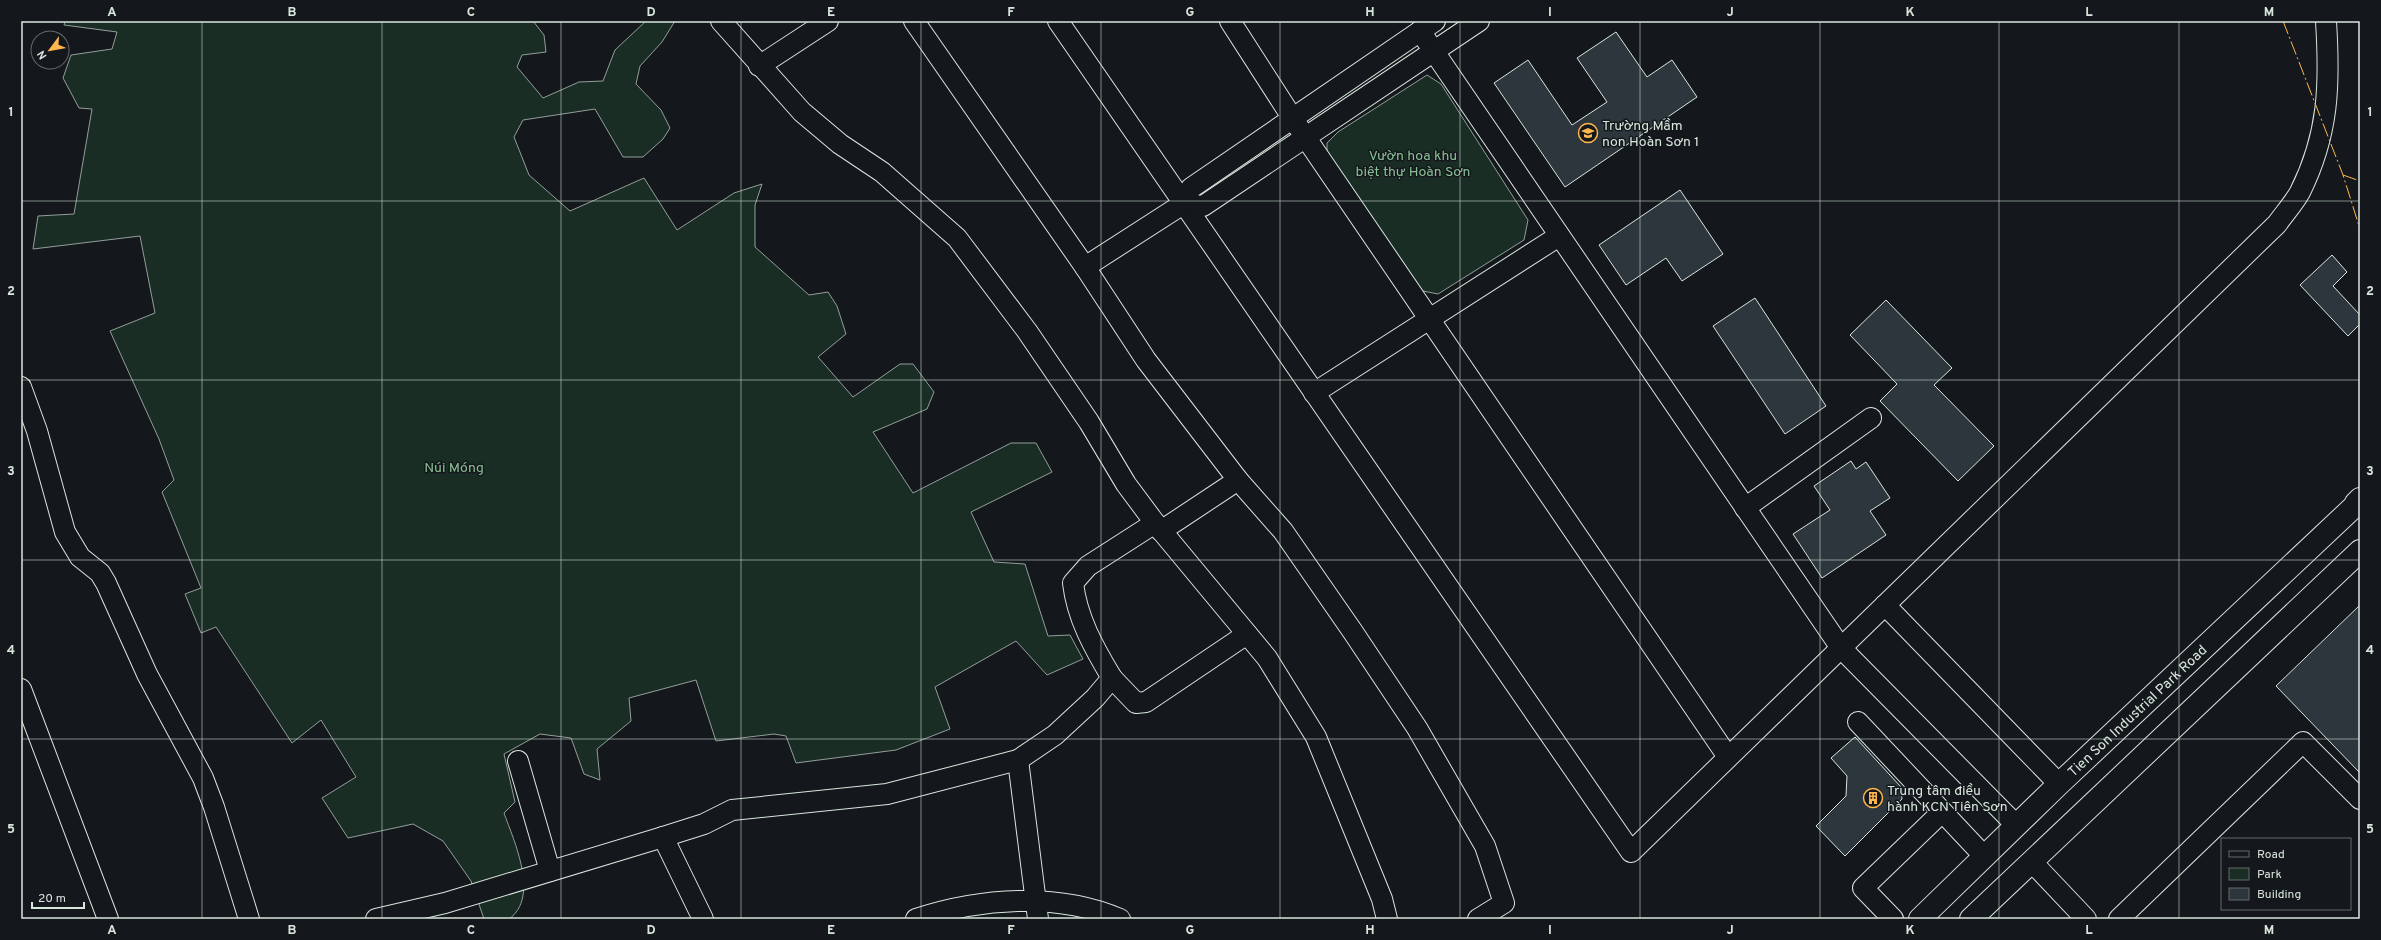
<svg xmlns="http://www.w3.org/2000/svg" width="2381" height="940" font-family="Overpass,sans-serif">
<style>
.green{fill:#1a2d24;stroke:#939e99}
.building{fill:#2c363c;stroke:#d8e6dc}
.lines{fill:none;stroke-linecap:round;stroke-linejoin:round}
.minor-casing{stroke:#d8e6dc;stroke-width:22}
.major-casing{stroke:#d8e6dc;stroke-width:24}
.highway-casing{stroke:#d8e6dc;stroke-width:24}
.minor{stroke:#14181c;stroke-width:20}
.major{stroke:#14181c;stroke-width:22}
.highway{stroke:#14181c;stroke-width:22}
.power{stroke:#ffb74d;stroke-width:1;stroke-dasharray:14 3 2 3;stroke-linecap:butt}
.grid{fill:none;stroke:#d8e6dc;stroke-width:1;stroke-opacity:0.55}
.labels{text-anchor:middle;stroke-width:3;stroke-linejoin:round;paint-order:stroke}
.poi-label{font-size:14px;fill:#d8e6dc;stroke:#14181c;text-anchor:start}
.park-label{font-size:14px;fill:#8ac095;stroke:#14181c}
.street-label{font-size:14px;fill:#d8e6dc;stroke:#14181c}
.neatline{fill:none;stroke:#d8e6dc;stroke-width:1.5}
.grid-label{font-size:13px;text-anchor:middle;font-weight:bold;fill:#d8e6dc}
</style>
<rect width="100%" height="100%" fill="#14181c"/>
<!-- green -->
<g class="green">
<path d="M65 21H533L544 35 546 52 522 55 517 67 543 98 579 82 603 81 615 50 646 21H675L662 42 640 66 636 84 661 110 670 128 663 139 643 157H623L595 109 523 120 514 137 529 175 570 211 644 178 677 230 734 193 762 184 755 205V247L809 295 828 292 837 306 846 334 818 357 853 397 900 364H913L934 392 927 409 873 432 913 493 1011 443H1036L1052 472 971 512 994 562 1025 564 1048 636 1070 635 1083 659 1047 675 1016 641 935 687 950 729 896 750 796 763 786 736 774 734 716 741 696 680 629 698 631 721 597 749 600 780 584 774 571 738 540 734 504 754 515 802 504 813C514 841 540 897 509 919H484L471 881 443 841 413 824 348 838 322 798 356 777 321 720 292 743 216 627 201 633 185 594 201 588 162 492 174 480 159 439 110 331 155 313 140 236 33 249 38 216 74 214 92 109 79 108 63 78 71 55 112 49 117 32 64 25Z"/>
<path d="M1427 75 1441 84 1528 220 1524 240 1438 294 1423 291 1415 285 1327 155V143L1338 132Z"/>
</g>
<!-- building -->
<g class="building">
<path d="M1616 32 1647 77 1672 60 1697 97 1565 187 1494 83 1528 60 1572 125 1607 102 1577 58Z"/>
<path d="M1680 190 1723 254 1682 281 1666 258 1626 285 1599 245Z"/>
<path d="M2332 255 2347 272 2333 286 2360 315V324L2348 336 2300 285Z"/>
<path d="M1755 298 1826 406 1785 434 1713 326Z"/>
<path d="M1886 300 1952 368 1934 385 1994 446 1958 481 1880 401 1897 384 1850 335Z"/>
<path d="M1851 461 1856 469 1866 462 1890 498 1870 511 1886 535 1822 578 1793 534 1830 510 1814 486Z"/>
<path d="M2360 605V773L2276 686Z"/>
<path d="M1855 737 1901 787 1902 799 1845 856 1816 826 1846 796 1847 776 1831 758Z"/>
</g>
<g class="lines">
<defs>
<g id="minor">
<path d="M721 21 802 112 840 144 882 172 957 238 1027 331 1089 422 1126 484 1155 523 1267 658 1316 737 1382 899 1387 919"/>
<path d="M914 21 1085 267 1146 360 1238 480 1283 531 1353 632 1417 728 1485 846 1504 903 1478 919"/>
<path d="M1058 21 1631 852 2277 224C2284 214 2294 203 2300 192 2329 134 2330 84 2326 21"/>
<path d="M1230 21 1293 119 1728 757"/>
<path d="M1420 31 1841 648 2016 825"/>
<path d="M759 66 828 21"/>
<path d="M1183 204 1203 206 1479 21"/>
<path d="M1085 267 1183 204 1191 188 1435 21"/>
<path d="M21 387 37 431 65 532 80 557 100 573 106 583 147 674 203 778 214 807 249 919"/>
<path d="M1314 393 1559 236"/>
<path d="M1745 508 1871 418"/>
<path d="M1161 531 1238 480"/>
<path d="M1885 605 2059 784"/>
<path d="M1112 678 1136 703 1146 702 1247 634"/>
<path d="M21 689 108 919"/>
<path d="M1858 722 1984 856"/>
<path d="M1018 760 1038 919"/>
<path d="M518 761 550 871"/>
<path d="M663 837 703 919"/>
<path d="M2032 862 2086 919"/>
<path d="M376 919 445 903 663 837 704 824 732 810 887 794 1018 760 1055 735 1095 698 1112 678C1094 648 1077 618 1073 583L1088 566 1155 523"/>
<path d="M916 919C980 898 1057 892 1120 919"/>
<path d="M1893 919 1863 888 1942 812"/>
<path d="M2119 919 2303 742 2360 799"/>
</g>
<g id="major">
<path id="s1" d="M1920 919 2059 784 2360 501"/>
<path d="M1971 919 2360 551"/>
</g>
<path id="highway" d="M2356 503 2360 499"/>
</defs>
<!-- minor casing -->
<use href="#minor" class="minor-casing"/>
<!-- major casing -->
<use href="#major" class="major-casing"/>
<!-- highway casing -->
<use href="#highway" class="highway-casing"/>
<!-- minor -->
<use href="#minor" class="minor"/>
<!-- major -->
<use href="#major" class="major"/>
<!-- highway -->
<use href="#highway" class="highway"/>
<!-- power -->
<g class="power">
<path d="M2283 21 2343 175 2360 229"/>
<path d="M2343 175 2360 181"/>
</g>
</g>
<!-- grid -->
<path class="grid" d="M202 21V919M382 21V919M561 21V919M741 21V919M921 21V919M1101 21V919M1280 21V919M1460 21V919M1640 21V919M1820 21V919M1999 21V919M2179 21V919M21 201H2360M21 380H2360M21 560H2360M21 739H2360"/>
<!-- icons -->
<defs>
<symbol id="school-ring" viewBox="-11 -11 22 22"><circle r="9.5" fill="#14181c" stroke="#ffb74d" stroke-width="1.5"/><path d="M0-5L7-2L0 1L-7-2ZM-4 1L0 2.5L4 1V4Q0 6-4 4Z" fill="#ffb74d"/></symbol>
<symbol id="building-ring" viewBox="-11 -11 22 22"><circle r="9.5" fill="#14181c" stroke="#ffb74d" stroke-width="1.5"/><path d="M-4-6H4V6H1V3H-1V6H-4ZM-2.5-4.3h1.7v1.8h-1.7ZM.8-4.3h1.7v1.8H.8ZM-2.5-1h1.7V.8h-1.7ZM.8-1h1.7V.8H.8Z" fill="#ffb74d"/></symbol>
</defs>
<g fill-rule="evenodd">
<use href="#school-ring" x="1577" y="122" width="22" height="22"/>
<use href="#building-ring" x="1862" y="787" width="22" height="22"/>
</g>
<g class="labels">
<!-- poi labels -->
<g class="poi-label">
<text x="1602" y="130">Trường Mầm<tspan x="1602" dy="16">non Hoàn Sơn 1</tspan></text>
<text x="1887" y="795">Trung tâm điều<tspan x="1887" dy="16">hành KCN Tiên Sơn</tspan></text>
</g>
<!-- park labels -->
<g class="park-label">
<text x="1413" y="160">Vườn hoa khu<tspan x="1413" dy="16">biệt thự Hoàn Sơn</tspan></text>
<text x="454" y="472">Núi Móng</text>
</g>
<!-- street labels -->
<g class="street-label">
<text dy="5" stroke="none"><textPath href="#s1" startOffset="301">Tien Son Industrial Park Road</textPath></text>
</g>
</g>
<!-- border -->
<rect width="2381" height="940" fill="none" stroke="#14181c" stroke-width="44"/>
<!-- legend -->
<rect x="2221" y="838" width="130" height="72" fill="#14181c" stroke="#626a69"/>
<rect x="2229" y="851" width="20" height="6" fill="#14181c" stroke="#626a69"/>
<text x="2257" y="858" font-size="12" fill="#d8e6dc">Road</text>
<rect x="2229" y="868" width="20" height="12" fill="#1a2d24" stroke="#626a69"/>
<text x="2257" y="878" font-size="12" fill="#d8e6dc">Park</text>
<rect x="2229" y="888" width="20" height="12" fill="#2c363c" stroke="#626a69"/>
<text x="2257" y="898" font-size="12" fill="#d8e6dc">Building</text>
<!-- north arrow -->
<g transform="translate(50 50) rotate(238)"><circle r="19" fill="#14181c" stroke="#626a69"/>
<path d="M0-3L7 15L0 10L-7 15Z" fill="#ffb74d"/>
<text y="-6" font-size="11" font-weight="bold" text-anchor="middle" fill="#d8e6dc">N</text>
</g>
<!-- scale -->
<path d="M32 902v6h52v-6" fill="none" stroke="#d8e6dc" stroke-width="2"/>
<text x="38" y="902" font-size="12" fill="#d8e6dc" stroke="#14181c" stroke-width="3" paint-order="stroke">20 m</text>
<rect x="22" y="22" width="2337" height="896" class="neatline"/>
<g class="grid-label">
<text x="112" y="16">A</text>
<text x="292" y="16">B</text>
<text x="471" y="16">C</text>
<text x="651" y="16">D</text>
<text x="831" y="16">E</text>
<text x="1011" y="16">F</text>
<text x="1190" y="16">G</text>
<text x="1370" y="16">H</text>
<text x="1550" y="16">I</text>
<text x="1730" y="16">J</text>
<text x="1910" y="16">K</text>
<text x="2089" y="16">L</text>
<text x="2269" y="16">M</text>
<text x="11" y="116">1</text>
<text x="2370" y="116">1</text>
<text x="11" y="295">2</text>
<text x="2370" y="295">2</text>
<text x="11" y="475">3</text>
<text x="2370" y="475">3</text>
<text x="11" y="654">4</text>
<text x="2370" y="654">4</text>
<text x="11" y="833">5</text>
<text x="2370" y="833">5</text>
<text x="112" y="934">A</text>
<text x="292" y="934">B</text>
<text x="471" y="934">C</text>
<text x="651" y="934">D</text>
<text x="831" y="934">E</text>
<text x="1011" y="934">F</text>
<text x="1190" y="934">G</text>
<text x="1370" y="934">H</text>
<text x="1550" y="934">I</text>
<text x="1730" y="934">J</text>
<text x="1910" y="934">K</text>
<text x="2089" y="934">L</text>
<text x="2269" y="934">M</text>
</g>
</svg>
